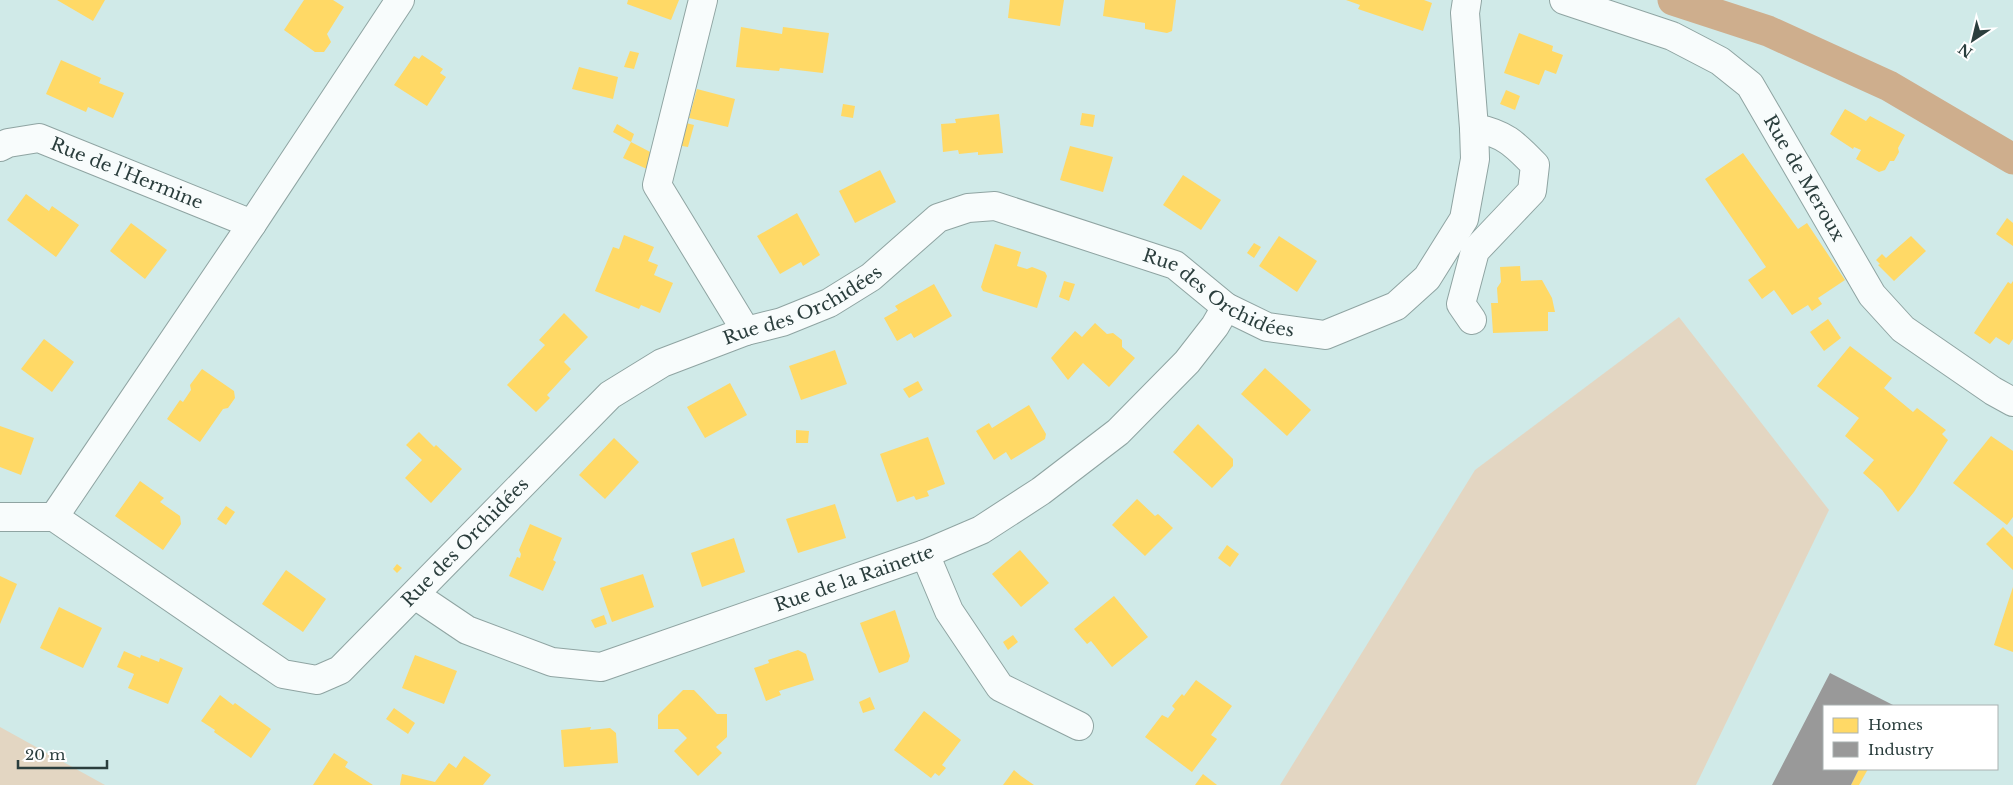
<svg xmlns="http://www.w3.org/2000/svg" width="2013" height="785" font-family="'Libre Baskerville',serif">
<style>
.green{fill:#e3d6c2}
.homes{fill:#ffd966}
.industry{fill:#999}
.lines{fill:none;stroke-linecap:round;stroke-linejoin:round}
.canal{stroke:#ceae8d;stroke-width:31}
.minor-casing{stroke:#8fa4a2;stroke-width:30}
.minor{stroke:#f8fcfc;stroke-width:28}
.labels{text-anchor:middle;stroke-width:5;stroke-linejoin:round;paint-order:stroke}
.street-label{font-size:18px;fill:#2b3e3d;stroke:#fff}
</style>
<rect width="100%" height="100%" fill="#d0eae8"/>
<!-- green -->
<g class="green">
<path d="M1679 317 1829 510 1696 785H1280L1475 470Z"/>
<path d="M0 727 105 785H0Z"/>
</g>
<!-- homes -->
<g class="homes">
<path d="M57 0H105L93 21Z"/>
<path d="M304 0H333L344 7 327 34 331 42 324 52H315L284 30Z"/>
<path d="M628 0H679L671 20 627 4Z"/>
<path d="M1010 0H1064L1060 26 1008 18Z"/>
<path d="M1105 0H1176L1172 31 1167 33 1145 29V23L1103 16Z"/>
<path d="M1346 0H1424L1432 3 1423 31 1358 9 1360 5Z"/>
<path d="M741 27 782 34 783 27 829 33 823 73 780 68 779 71 736 67Z"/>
<path d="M1519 33 1553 46 1552 51 1563 55 1556 74 1545 70 1539 85 1504 73Z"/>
<path d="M630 51 639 53 634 69 624 67Z"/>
<path d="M422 55 443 69 440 73 446 77 427 106 394 85 414 56 419 59Z"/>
<path d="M61 60 101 78 99 83 124 93 113 118 88 107 86 112 46 94Z"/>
<path d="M579 67 618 77 613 99 572 89Z"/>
<path d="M697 89 735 99 728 127 689 118Z"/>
<path d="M1506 90 1520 96 1515 110 1500 104Z"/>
<path d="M843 104 855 106 853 118 841 116Z"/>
<path d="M1845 109 1866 121 1870 116 1905 135 1898 148 1899 152 1894 161H1890L1885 170 1879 172 1856 159 1861 150 1854 147 1853 149 1830 134Z"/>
<path d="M1082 113 1095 115 1093 127 1080 125Z"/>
<path d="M999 114 1003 153 978 155V152L959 154 958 150 943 152 941 124 956 123 955 119Z"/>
<path d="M682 122 694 125 688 147 676 145Z"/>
<path d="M617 124 634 134 631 142 613 132Z"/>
<path d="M631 142 656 155 649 170 623 158Z"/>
<path d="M1070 146 1113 157 1103 192 1060 180Z"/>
<path d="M1743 153 1798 229 1807 223 1845 280 1818 298 1822 304 1812 311 1808 305 1792 315 1774 290 1762 299 1748 280 1766 267 1705 179Z"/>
<path d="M880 170 896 202 855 223 839 191Z"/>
<path d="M1183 175 1221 200 1201 230 1163 205Z"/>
<path d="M26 194 49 211 52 206 79 225 56 257 7 220Z"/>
<path d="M797 213 820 255 803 266 801 262 780 274 757 236Z"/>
<path d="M2007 218 2013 223V246L1996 234Z"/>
<path d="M131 223 167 250 145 279 110 251Z"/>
<path d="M624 235 654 247 648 261 658 265 654 275 673 283 660 313 641 305 639 309 595 291 613 247 619 249Z"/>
<path d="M1279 236 1317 261 1297 292 1259 266Z"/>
<path d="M1911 236 1926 251 1894 281 1878 265 1880 264 1876 260 1882 254 1886 258Z"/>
<path d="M1254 243 1261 247 1254 258 1247 253Z"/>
<path d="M995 244 1021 252 1017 266 1027 269 1032 267 1045 272 1047 276 1037 308 983 291 981 287Z"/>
<path d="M1520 266 1521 281 1542 280 1552 298 1555 312H1548V331L1493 333 1491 303H1498L1497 288 1501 282 1500 267Z"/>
<path d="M1064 281 1075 284 1069 301 1059 297Z"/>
<path d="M2013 281V339L2009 345 1996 337 1990 344 1974 333 2008 282 2011 284Z"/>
<path d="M934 284 952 316 914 338 911 333 897 341 884 318 898 310 895 306Z"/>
<path d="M564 313 588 337 564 362 571 369 547 395 550 398 536 412 507 385 545 345 539 340Z"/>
<path d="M1828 319 1841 338 1824 351 1810 332Z"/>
<path d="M1095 323 1107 334 1113 333 1122 340V347L1135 358 1109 387 1083 363 1068 380 1051 358 1075 331 1082 337Z"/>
<path d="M44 339 74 362 52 392 21 369Z"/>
<path d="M1850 346 1892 378 1884 388 1913 412 1917 408 1946 430 1942 434 1948 440 1914 492 1898 512 1882 490 1863 473 1874 460 1845 436 1859 418 1817 386Z"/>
<path d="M835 350 847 384 801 400 789 366Z"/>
<path d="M1265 368 1311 410 1287 436 1241 394Z"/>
<path d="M202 369 234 391 235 398 228 408 223 409 200 442 167 419 180 400 183 402 191 390 190 385Z"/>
<path d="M918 381 923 390 909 398 903 389Z"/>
<path d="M730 383 747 415 705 438 687 407Z"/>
<path d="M1029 405 1046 434 1045 439 1011 460 1006 452 994 460 976 431 989 423 992 428Z"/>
<path d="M1198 424 1233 459V466L1212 488 1173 452Z"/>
<path d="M0 426 34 438 21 475 0 467Z"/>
<path d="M796 430 809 431 808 443H796Z"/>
<path d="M419 432 434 447 436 445 462 469 431 503 405 478 422 460 406 445Z"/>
<path d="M1991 436 2013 451V517L2007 525 1953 483Z"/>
<path d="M928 437 945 484 927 491 929 496 916 500 914 496 897 502 880 454Z"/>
<path d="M614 438 639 462 605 499 579 475Z"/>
<path d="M140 481 164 498 160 502 180 516 181 524 163 550 115 516Z"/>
<path d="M1137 499 1155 516 1158 514 1173 528 1145 556 1112 525Z"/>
<path d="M835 504 846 538 798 553 786 519Z"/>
<path d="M226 506 235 512 226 525 217 519Z"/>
<path d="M530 524 562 538 553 560 556 562 543 591 509 576 517 557 520 558 521 554 519 550Z"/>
<path d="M2003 527 2013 537V570L1986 544Z"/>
<path d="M734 538 745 572 702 587 691 553Z"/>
<path d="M1227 545 1239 554 1230 567 1218 558Z"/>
<path d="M1020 550 1049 583 1021 607 992 574Z"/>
<path d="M397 564 402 568 397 573 393 569Z"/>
<path d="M286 570 326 599 303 632 262 604Z"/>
<path d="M643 574 654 607 612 622 600 588Z"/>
<path d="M0 576 17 584 0 624Z"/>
<path d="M2013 587V652L1994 645Z"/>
<path d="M1114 596 1148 637 1112 667 1091 641 1087 644 1074 629Z"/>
<path d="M59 607 102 628 83 668 40 648Z"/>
<path d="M895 610 910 656 908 662 879 673 860 623Z"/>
<path d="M604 615 607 624 595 628 591 620Z"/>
<path d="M1013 635 1018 642 1008 650 1003 642Z"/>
<path d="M798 650 806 654 814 680 779 691 781 695 766 701 754 668 769 663 768 660Z"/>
<path d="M124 651 140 658 141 655 159 662 160 658 183 668 168 704 128 688 134 674 117 667Z"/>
<path d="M415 655 457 671 444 704 402 688Z"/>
<path d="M1196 680 1232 706 1211 735 1217 739 1192 772 1145 737 1162 715 1168 718 1175 709 1172 706 1182 694 1184 696Z"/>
<path d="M683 690H694L717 714H727V737L716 747 722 753 698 776 674 751 687 738 678 729H658V715Z"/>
<path d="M220 695 233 705 235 703 271 729 251 758 214 732 215 730 201 721Z"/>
<path d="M870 697 875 709 863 713 859 702Z"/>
<path d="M394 708 415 723 408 734 386 719Z"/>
<path d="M924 711 961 740 942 765 946 768 939 776 935 773 931 778 894 750Z"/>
<path d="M591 727 590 730 610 728 616 733 618 763 564 767 561 730Z"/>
<path d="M334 753 348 762 345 767 373 785H313Z"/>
<path d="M464 756 491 775 483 785H400L402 774 435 782 449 763 456 768Z"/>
<path d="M1859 769H1868L1859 785H1851Z"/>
<path d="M1014 770 1021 776 1034 785H1003Z"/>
<path d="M1203 774 1217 785H1195Z"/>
</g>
<!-- industry -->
<path class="industry" d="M1830 673 1895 706H1824V769H1859L1851 785H1772Z"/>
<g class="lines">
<!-- canal -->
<path class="canal" d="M1673 0 1768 31 1889 86 2013 159"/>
<defs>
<g id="minor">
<path d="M703 0 657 185 746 331"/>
<path id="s1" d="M1564 0 1672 36 1720 61 1750 85 1872 295 1903 329 1993 391 2013 402"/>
<path id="s2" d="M0 147 8 143 39 138 252 224"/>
<path d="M1472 320 1461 304 1475 251 1532 191 1535 165C1515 144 1504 133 1474 128"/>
<path id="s3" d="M0 517H54L283 674 317 680 340 670 610 395 662 363 746 331 782 322 829 303 871 277 938 218 968 208 995 206 1175 265 1226 307 1267 327 1325 335 1396 306 1427 278 1464 219 1475 159 1474 128 1465 13 1467 0"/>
<path d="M54 517 252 224 400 0"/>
<path d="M925 554 949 611 1000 687 1079 726"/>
<path id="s4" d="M415 595 467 630 552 662 601 667 925 554 981 530 1041 491 1118 432 1187 362 1215 326 1226 307"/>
</g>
</defs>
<!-- minor casing -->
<use href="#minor" class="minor-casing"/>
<!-- minor -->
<use href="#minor" class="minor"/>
</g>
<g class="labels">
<!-- street labels -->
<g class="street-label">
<text dy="6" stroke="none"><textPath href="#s2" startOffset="135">Rue de l'Hermine</textPath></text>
<text dy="6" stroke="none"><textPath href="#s1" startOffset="314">Rue de Meroux</textPath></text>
<text dy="6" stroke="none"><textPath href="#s3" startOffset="1455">Rue des Orchidées</textPath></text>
<text dy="6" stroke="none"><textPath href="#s3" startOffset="990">Rue des Orchidées</textPath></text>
<text dy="6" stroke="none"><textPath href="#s3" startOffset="570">Rue des Orchidées</textPath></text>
<text dy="6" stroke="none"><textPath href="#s4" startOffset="471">Rue de la Rainette</textPath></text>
</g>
</g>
<!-- legend -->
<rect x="1823" y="705" width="175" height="65" fill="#ffffff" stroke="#aab2b1"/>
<rect x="1833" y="718" width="25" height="15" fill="#ffd966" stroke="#aab2b1"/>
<text x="1868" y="730" font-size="15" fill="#2b3e3d">Homes</text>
<rect x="1833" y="742" width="25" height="15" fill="#999999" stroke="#aab2b1"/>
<text x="1868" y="755" font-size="15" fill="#2b3e3d">Industry</text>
<!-- north arrow -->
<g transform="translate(1973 40) rotate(215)" stroke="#ffffff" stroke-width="4" paint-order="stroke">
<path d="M0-4L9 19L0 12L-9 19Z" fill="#2b3e3d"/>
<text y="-8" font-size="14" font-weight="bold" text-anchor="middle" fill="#2b3e3d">N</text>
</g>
<!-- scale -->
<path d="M18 760v8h89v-8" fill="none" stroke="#2b3e3d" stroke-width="2.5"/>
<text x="25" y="760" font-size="15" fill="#2b3e3d" stroke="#ffffff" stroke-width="4" paint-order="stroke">20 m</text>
</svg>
